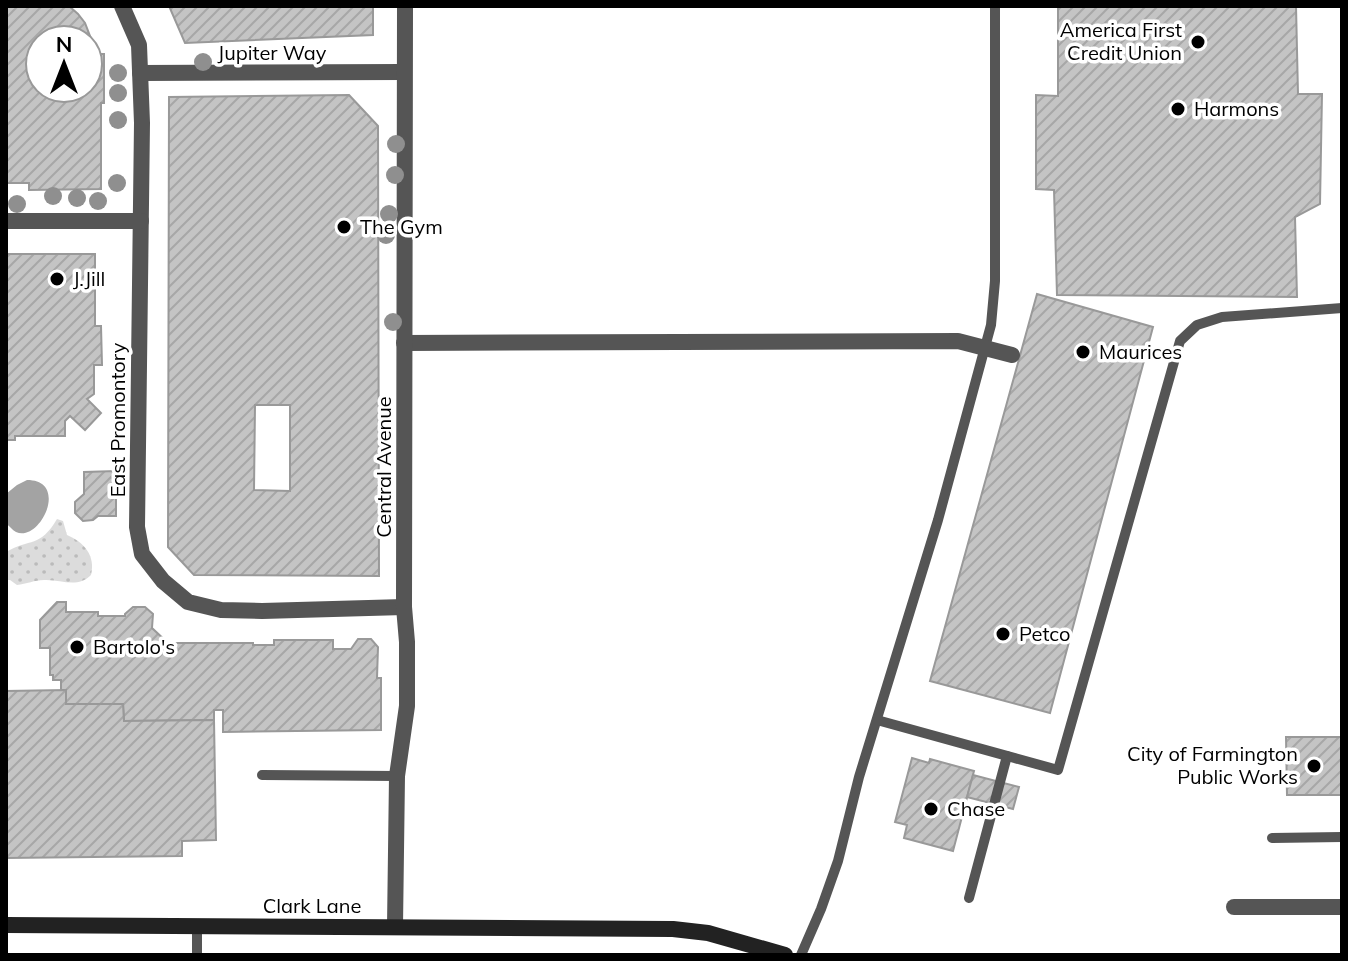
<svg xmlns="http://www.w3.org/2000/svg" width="1348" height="961" font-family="Mulish,sans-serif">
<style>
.grass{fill:url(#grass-dots)}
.water{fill:#a3a3a3}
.building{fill:url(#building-hatch);stroke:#999;stroke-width:2;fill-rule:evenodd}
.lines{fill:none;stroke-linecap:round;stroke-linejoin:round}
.lane{stroke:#555;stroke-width:10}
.street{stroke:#555;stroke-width:16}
.secondary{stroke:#222;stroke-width:16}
.tree{fill:#8f8f8f}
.poi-dot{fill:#000;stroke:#fff;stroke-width:3}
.labels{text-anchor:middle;stroke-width:7;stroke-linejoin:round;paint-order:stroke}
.poi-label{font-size:20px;fill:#000;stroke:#fff;text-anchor:start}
.street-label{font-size:20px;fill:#000;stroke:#fff}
</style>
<defs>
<pattern id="grass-dots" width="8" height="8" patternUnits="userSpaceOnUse" patternTransform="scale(2)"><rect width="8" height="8" fill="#dcdcdc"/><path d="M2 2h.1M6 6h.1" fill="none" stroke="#bbb" stroke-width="1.8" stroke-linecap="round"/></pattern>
<pattern id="building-hatch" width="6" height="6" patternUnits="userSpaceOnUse" patternTransform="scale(2)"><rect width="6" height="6" fill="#c4c4c4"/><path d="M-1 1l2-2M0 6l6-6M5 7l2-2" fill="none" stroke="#a7a7a7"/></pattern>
</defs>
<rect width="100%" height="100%" fill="#fff"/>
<!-- grass -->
<path class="grass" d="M57 519 63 521 67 535C84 542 96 556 91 575 77 589 61 579 44 580 35 580 26 584 17 585L10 580H6V552C30 538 40 548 57 519Z"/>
<!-- water -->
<path class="water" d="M27 480C70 480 40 543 16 532 12 530 10 526 6 524V494L17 485Z"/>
<!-- building -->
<g class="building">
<path d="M6 6H69L78 14 85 23 97 54H104V103H101V189L29 190V183H6ZM40 40H88V88H40Z"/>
<path d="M169 6H373V35L185 43Z"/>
<path d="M1058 6H1296L1298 94H1322L1320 204 1295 217 1297 297 1057 295 1054 190 1036 189V95L1058 96Z"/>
<path d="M349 95 378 126 379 576 194 575 168 547 169 97ZM255 405H290V491L254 490Z"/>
<path d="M6 254H95V326H101L102 365H94V394L87 399 101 413 85 430 70 416 65 421V436H15V440H6Z"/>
<path d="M1037 294 1153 327 1050 713 930 681Z"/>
<path d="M116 471V516H98L93 520 83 521 75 513V502L84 494V472Z"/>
<path d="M57 602H66V612H98V616H125V614L133 607H145L153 614 152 628 168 643H253V645H274V640H333V649H351L358 639H371L378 647 377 678H381V730L223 732V710H214V720L124 721 123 704H66V690H61V680H53V675H50V648H40V620Z"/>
<path d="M66 690V704H123L124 721 214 720 216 840 182 841V856L6 858V691Z"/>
<path d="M1286 737H1342V795H1287Z"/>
<path d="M912 758 929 763 930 759 974 771 953 851 904 838 907 825 895 822Z"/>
<path d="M973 775 1019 787 1013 809 967 797Z"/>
</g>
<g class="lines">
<!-- lane -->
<g class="lane">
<path d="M877 720 1058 770 1180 341 1197 325 1222 317 1342 308"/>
<path d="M262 775 397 776"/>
<path d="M1272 838 1342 837"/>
<path d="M969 898 1007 756"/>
<path d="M197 926V955"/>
<path d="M801 955 821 909 838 861 859 777 938 520 991 325 995 281V6"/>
</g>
<!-- street -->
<g class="street">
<path d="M122 6 139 45 142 123 137 527 142 554 163 581 188 602 221 610 262 611 404 607"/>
<path d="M140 73 404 72"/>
<path d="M6 221H141"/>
<path d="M404 343 958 341 1012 355"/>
<path d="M1234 907H1342"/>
<path d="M395 926 397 776 407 706V642L404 607 405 6"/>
</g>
<!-- secondary -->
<path class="secondary" d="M6 925 673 929 708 933 785 955"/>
</g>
<!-- trees -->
<g class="tree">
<circle cx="203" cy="62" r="9"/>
<circle cx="118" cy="73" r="9"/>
<circle cx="118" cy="93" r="9"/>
<circle cx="118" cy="120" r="9"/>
<circle cx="396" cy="144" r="9"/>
<circle cx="395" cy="175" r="9"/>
<circle cx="117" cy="183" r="9"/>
<circle cx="53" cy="196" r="9"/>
<circle cx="77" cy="198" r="9"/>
<circle cx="98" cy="201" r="9"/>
<circle cx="17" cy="204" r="9"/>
<circle cx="389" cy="214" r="9"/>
<circle cx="386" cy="235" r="9"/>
<circle cx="393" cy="322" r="9"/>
</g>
<!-- markers -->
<g class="poi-dot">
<circle cx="1198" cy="42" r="8"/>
<circle cx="1178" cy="109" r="8"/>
<circle cx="344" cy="227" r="8"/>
<circle cx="57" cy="279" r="8"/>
<circle cx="1083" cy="352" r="8"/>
<circle cx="1003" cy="634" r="8"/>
<circle cx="77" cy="647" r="8"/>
<circle cx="1314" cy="766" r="8"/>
<circle cx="931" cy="809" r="8"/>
</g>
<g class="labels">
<!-- poi labels -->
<g class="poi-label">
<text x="1182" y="37" text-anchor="end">America First<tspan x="1182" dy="23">Credit Union</tspan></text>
<text x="1194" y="116">Harmons</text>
<text x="360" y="234">The Gym</text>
<text x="73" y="286">J.Jill</text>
<text x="1099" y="359">Maurices</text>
<text x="1019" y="641">Petco</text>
<text x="93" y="654">Bartolo's</text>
<text x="1298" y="761" text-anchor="end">City of Farmington<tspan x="1298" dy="23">Public Works</tspan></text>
<text x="947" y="816">Chase</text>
</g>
<!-- street labels -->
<g class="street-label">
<text x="272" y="60">Jupiter Way</text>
<text transform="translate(118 420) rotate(-90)" y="7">East Promontory</text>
<text transform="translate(384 467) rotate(-90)" y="7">Central Avenue</text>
<text x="312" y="913">Clark Lane</text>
</g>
</g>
<!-- border -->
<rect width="1348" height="961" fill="none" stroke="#000000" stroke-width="16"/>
<!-- north arrow -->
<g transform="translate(64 64)"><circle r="38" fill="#ffffff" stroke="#999999" stroke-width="2"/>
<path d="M0-6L14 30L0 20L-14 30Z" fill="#000000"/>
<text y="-12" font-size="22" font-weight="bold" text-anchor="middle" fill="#000000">N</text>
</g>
</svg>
